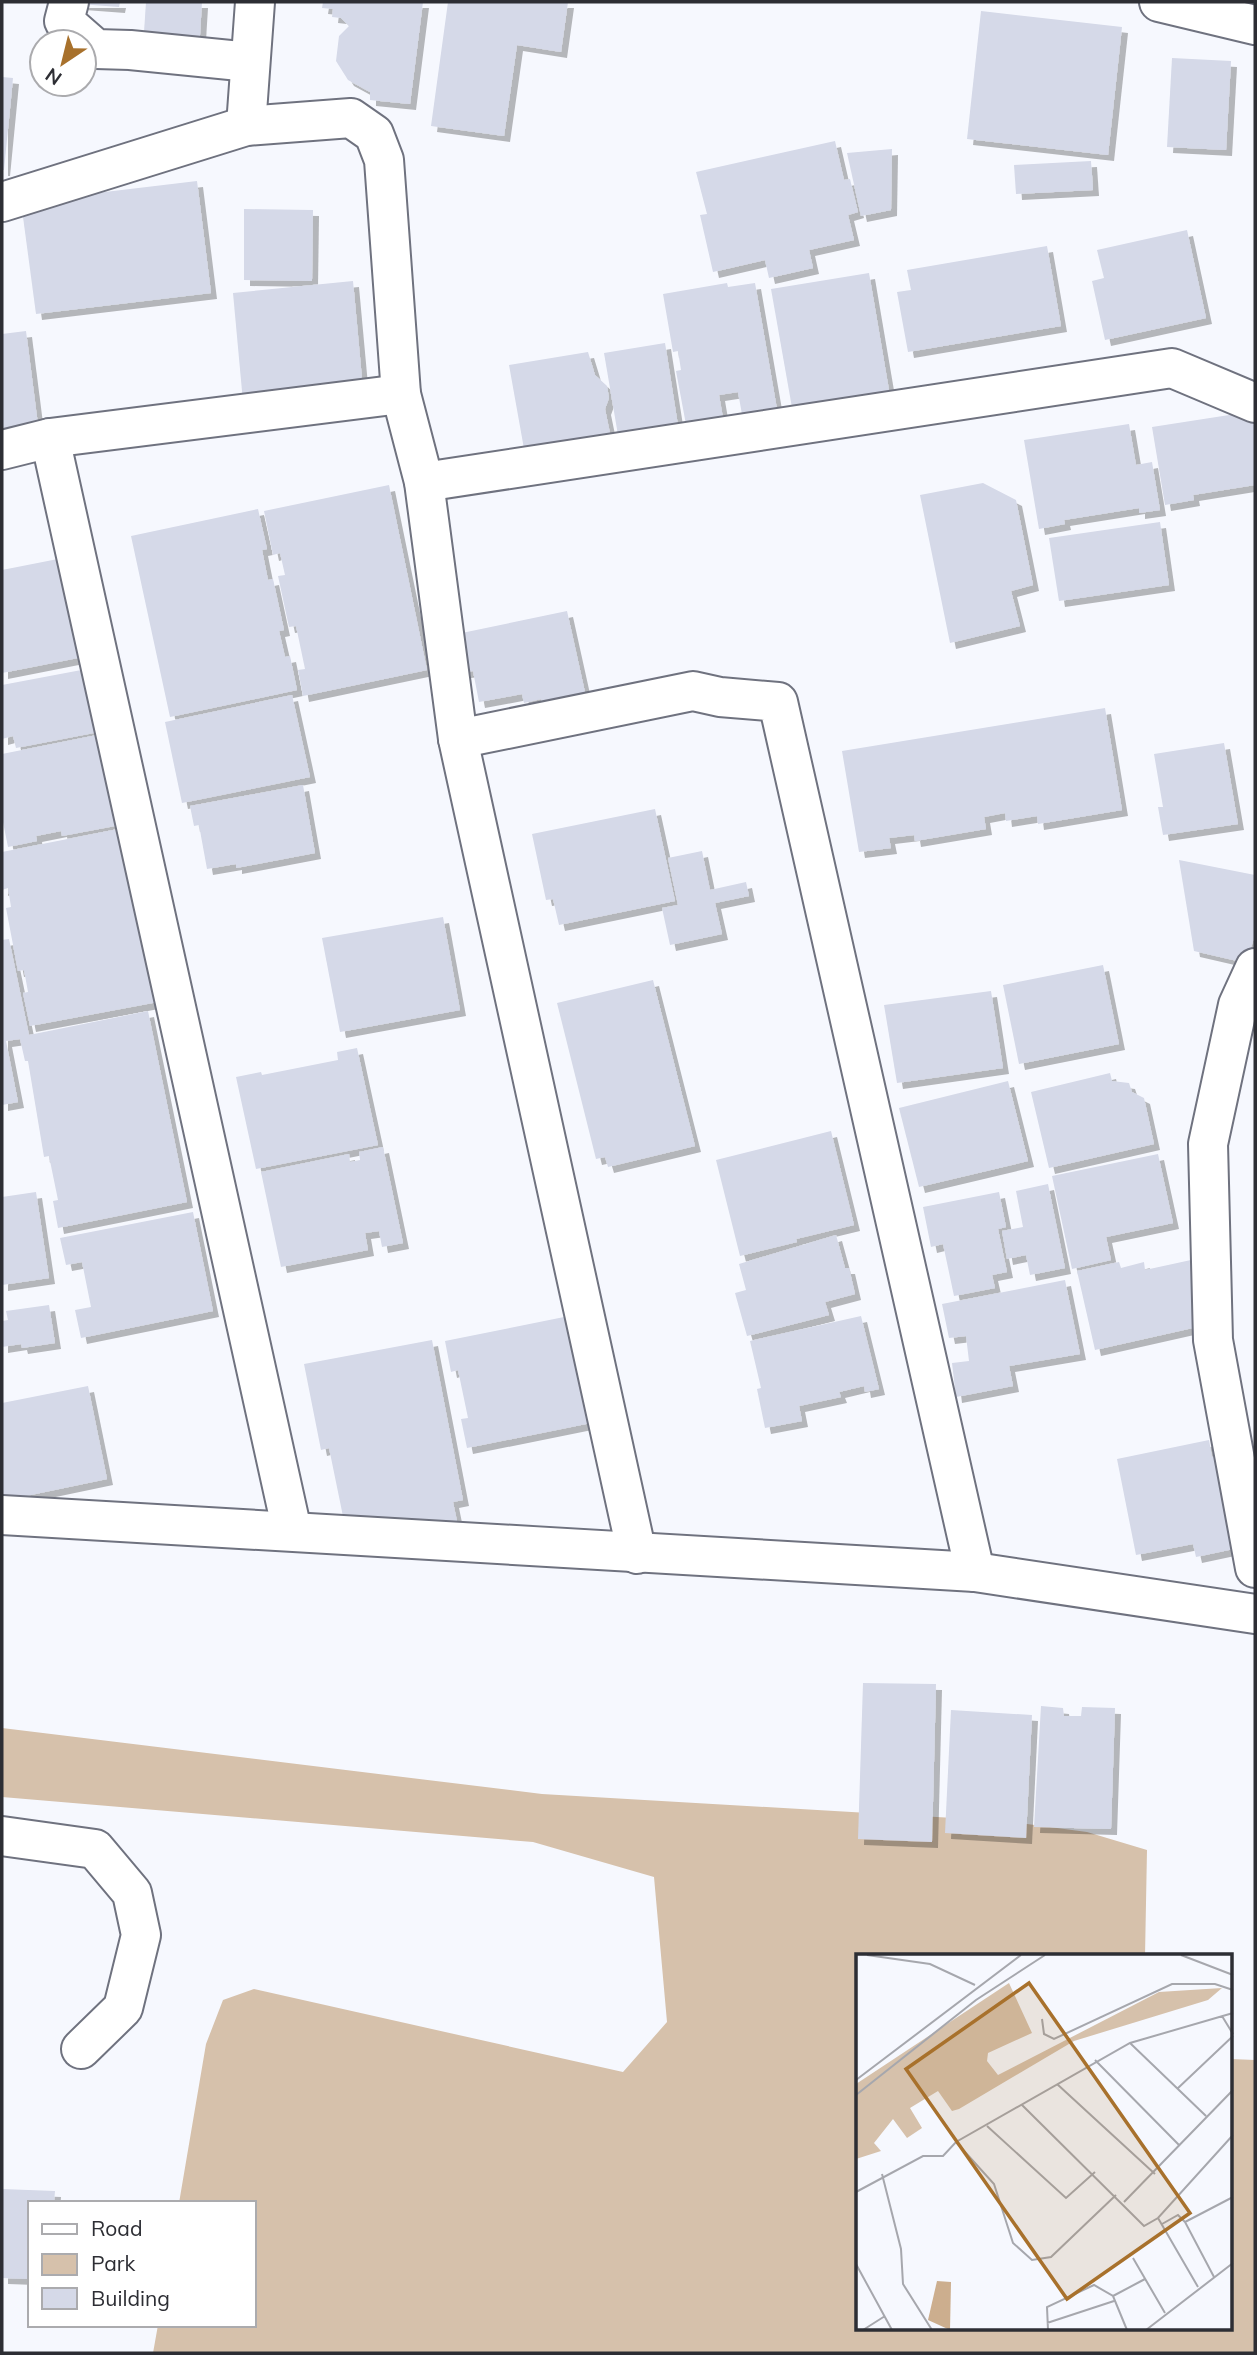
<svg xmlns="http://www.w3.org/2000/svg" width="1257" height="2355" font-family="Mulish,sans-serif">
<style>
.green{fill:#d6c1ab}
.building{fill:#d5d9e8;filter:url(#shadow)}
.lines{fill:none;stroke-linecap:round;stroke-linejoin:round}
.minor-casing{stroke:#6f727f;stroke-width:42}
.minor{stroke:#fff;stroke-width:38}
.inset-road{fill:none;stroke:#a6a7ad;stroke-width:2}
.view{fill:#a8712c;fill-opacity:0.15;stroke:#a8712c;stroke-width:3.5}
.inset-edge{fill:none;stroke:#2d2e34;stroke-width:3.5}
</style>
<defs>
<filter id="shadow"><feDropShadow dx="6" dy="6" stdDeviation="0" flood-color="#0004"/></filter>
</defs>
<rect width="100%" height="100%" fill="#f6f8fe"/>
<!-- green -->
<path class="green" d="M2 1728 542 1794 1005 1821 1087 1832 1147 1850 1145 1956H858V2329H1231V2059L1255 2060V2353H153L158 2325H254V2203H179L206 2044 223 2000 254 1989 623 2072 667 2022 654 1877 533 1842 2 1797Z"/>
<!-- building -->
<g class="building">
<path d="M79 2H120L119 7 79 4Z"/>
<path d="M146 2H202L199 51 143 47Z"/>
<path d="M323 2H423L410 104 370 100V92L348 80 336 61 339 36 349 26 341 18 332 17 333 9 322 8Z"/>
<path d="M448 2H568L561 52 517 45 504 136 431 126Z"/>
<path d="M981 11 1122 27 1108 155 967 139Z"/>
<path d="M1172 58 1231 61 1226 150 1167 147Z"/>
<path d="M2 77 13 78 4 170H2Z"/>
<path d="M835 141 844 180 850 179 858 212 848 215 854 240 809 250 813 268 769 278 765 260 713 272 700 215 707 214 696 172Z"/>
<path d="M892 149 891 210 861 216 847 153Z"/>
<path d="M1091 161 1093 190 1016 194 1014 165Z"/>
<path d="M197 181 211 293 36 314 21 202Z"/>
<path d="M244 209 313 210 312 281 244 280Z"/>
<path d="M1187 230 1206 318 1105 340 1092 281 1104 278 1097 250Z"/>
<path d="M1047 246 1061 326 908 352 897 292 911 290 907 270Z"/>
<path d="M869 273 891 402 794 419 771 289Z"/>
<path d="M353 281 362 379 243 402 233 293Z"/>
<path d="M727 283 728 287 755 283 778 415 743 420 738 392 719 395 724 424 687 430 676 371 681 370 678 351 673 352 663 294Z"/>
<path d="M26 331 38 425 2 430V334Z"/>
<path d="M665 343 679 432 619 441 604 353Z"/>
<path d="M588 352 595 375 607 386 609 398 605 409 613 448 526 460 509 365Z"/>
<path d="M1255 411V485L1193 495 1194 500 1165 505 1152 427Z"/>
<path d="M1129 424 1136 465 1152 462 1160 510 1139 513V508L1064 520 1065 524 1039 529 1024 440Z"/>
<path d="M983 483 1016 500 1033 585 1011 591 1020 626 950 643 920 495Z"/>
<path d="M389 485 427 670 303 696 298 670 305 669 296 626 289 627 278 576 285 575 280 553 273 555 264 511Z"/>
<path d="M258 509 267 549 262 550 268 580 273 579 284 630 279 631 285 657 290 656 297 690 170 717 131 536Z"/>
<path d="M1160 522 1169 585 1059 601 1049 538Z"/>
<path d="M68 557 88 656 2 673V570Z"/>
<path d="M567 611 588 706 544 714 541 699 524 703 522 694 479 702 473 671 465 672 457 634Z"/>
<path d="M92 668 104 731 16 748 13 736 2 739V685Z"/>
<path d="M292 695 310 777 182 803 165 722Z"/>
<path d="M1105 708 1122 810 1038 824 1037 816 1006 821 1005 813 984 817 986 829 915 841 914 835 889 838 891 848 859 852 842 751Z"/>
<path d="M97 735 115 826 62 836 61 831 36 836 37 841 8 847 2 817V754Z"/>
<path d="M1224 743 1238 824 1163 835 1158 807H1163L1154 754Z"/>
<path d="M303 785 315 853 236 868V864L207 869 199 825 194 826 190 806Z"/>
<path d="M655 809 675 901 559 925 553 899 546 900 532 834Z"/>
<path d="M123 828 158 1002 30 1026 23 993 28 992 24 970 18 971 6 908 11 907 8 888 2 890V852Z"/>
<path d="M702 851 710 890 746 882 749 896 715 903 722 934 670 945 662 908 678 905 668 858Z"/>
<path d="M1179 860 1255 875V935L1246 963 1194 951Z"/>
<path d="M443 917 460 1010 340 1032 322 938Z"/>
<path d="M9 939 29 1035 148 1011 187 1202 58 1228 53 1201 58 1200 49 1156 44 1157 28 1061H25L20 1039 6 1041 18 1102 2 1105V940Z"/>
<path d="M1103 965 1119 1044 1019 1064 1003 985Z"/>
<path d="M653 980 695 1146 608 1167 605 1157 596 1159 557 1003Z"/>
<path d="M991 991 1003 1068 897 1083 884 1005Z"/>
<path d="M357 1048 378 1145 256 1169 236 1077 261 1072 262 1075 338 1060 337 1052Z"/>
<path d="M1110 1073 1112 1081 1129 1083 1132 1092 1144 1098 1154 1144 1049 1168 1031 1092Z"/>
<path d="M1008 1081 1028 1161 919 1187 899 1108Z"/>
<path d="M831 1131 854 1225 796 1239 797 1242 740 1256 716 1160Z"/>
<path d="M383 1147 403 1243 382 1247 379 1231 365 1233 368 1250 281 1267 261 1172 349 1154 350 1162 360 1160 359 1152Z"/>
<path d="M1158 1154 1173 1223 1106 1237 1111 1260 1072 1269 1052 1176Z"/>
<path d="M1048 1184 1065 1268 1030 1275 1026 1255 1007 1259 1002 1231 1023 1227 1016 1191Z"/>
<path d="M36 1192 49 1278 2 1285V1197Z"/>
<path d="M999 1192 1006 1227 998 1229 1007 1272 992 1275 995 1288 954 1296 943 1244 931 1247 923 1207Z"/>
<path d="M193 1212 213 1311 81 1338 75 1310 91 1307 82 1262 66 1265 60 1238Z"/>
<path d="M836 1235 845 1268H849L855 1294 825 1302 829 1315 747 1336 735 1293 746 1290 739 1264Z"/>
<path d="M1191 1260 1206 1325 1095 1350 1077 1271 1119 1262 1121 1268 1144 1262 1145 1270Z"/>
<path d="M1065 1280 1080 1354 1009 1366 1013 1386 956 1397 952 1363 969 1361 966 1336 949 1338 942 1304Z"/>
<path d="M49 1305 55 1343 22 1348 21 1344 2 1347V1321L8 1320 6 1311Z"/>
<path d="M569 1316 591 1423 467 1448 461 1419 468 1418 458 1370 451 1372 445 1341Z"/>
<path d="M861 1316 879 1389 865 1392 864 1386 839 1392 841 1397 799 1406 802 1421 765 1428 757 1389 761 1388 750 1341Z"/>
<path d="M432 1340 463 1500 453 1502 459 1531H346L329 1448 321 1450 304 1364Z"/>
<path d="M88 1386 107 1479 2 1501V1403Z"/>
<path d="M1209 1440 1212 1457 1224 1455 1243 1547 1196 1557 1193 1544 1136 1555 1117 1459Z"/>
<path d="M863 1683 936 1684 932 1842 858 1839Z"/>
<path d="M1041 1706 1063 1708 1064 1716H1081L1082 1707 1115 1708 1111 1829 1034 1827Z"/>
<path d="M951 1710 1032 1715 1026 1838 945 1833Z"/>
<path d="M2 2189 55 2191 54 2203H30V2279L2 2278Z"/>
</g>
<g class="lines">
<defs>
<g id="minor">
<path d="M69 2 64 21 96 49 130 50 250 62"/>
<path d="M1159 2 1255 25"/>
<path d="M246 126 255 2"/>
<path d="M2 202 246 126 351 118 374 134 384 160 401 394 424 482 458 739 637 1554"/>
<path d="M50 438 292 1531"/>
<path d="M2 450 50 438 401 394"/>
<path d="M424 482 1172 368 1255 403"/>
<path d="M458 739 693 691 720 697 778 702 975 1572"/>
<path d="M1255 968 1238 1005 1208 1144 1213 1340 1255 1568"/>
<path d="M2 1515 975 1572 1255 1614"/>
<path d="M2 1836 95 1849 132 1893 141 1935 123 2008 81 2049"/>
</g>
</defs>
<!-- minor casing -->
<use href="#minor" class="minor-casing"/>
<!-- minor -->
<use href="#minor" class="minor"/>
</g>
<!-- overview -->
<g transform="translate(856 1954)">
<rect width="376" height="376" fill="#f6f8fe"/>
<path d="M153 29 176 79 132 99 131 107 142 121 303 38 366 34 352 46 218 87 103 155 96 157 82 137 54 154 66 174 51 184 37 165 18 189 25 197 0 205V130Z" fill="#d6c1ab"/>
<path d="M81 327 95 328 94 376 72 366Z" fill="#ccae8e"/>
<path class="inset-road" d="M11 1 74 10 119 31M325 1 377 21M366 62 377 80M186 65 188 80 198 85 316 30H359L377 36M274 89 350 162M239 106 324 192M0 126 165 1M201 130 299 220M321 135 377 82M0 141 120 46 189 1M166 151 288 272 302 264 377 181M131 172 210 244 239 218M100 188 138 230 157 289 176 306 195 303 260 241M26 220 45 295 47 330 76 376M0 238 67 202H87L100 188 274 89 377 59M268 248 377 136M302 264 342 333M306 270 322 261 329 268M277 304 309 359M0 310 36 376M358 323 329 268 377 243M257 342 289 325M191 369 258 347M7 376 29 362M192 376 191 353 238 331 257 342 271 376M290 376 377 309"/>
<path class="view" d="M173 29 334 259 211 345 50 115Z"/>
<rect width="376" height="376" class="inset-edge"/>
</g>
<!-- border -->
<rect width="1257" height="2355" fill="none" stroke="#2d2e34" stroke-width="7"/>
<!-- legend -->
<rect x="28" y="2201" width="228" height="126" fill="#ffffff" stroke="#ababae" stroke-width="2"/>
<rect x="42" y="2224" width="35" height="10" fill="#ffffff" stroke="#ababae" stroke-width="2"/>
<text x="91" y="2236" font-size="21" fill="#2d2e34">Road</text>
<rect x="42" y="2254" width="35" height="21" fill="#d6c1ab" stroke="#ababae" stroke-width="2"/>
<text x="91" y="2271" font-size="21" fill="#2d2e34">Park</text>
<rect x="42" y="2288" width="35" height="21" fill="#d5d9e8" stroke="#ababae" stroke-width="2"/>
<text x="91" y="2306" font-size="21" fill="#2d2e34">Building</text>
<!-- north arrow -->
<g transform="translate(63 63) rotate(215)"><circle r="33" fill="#ffffff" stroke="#ababae" stroke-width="2"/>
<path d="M0-5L12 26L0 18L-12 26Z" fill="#a8712c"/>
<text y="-10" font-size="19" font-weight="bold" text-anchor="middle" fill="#2d2e34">N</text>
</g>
</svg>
